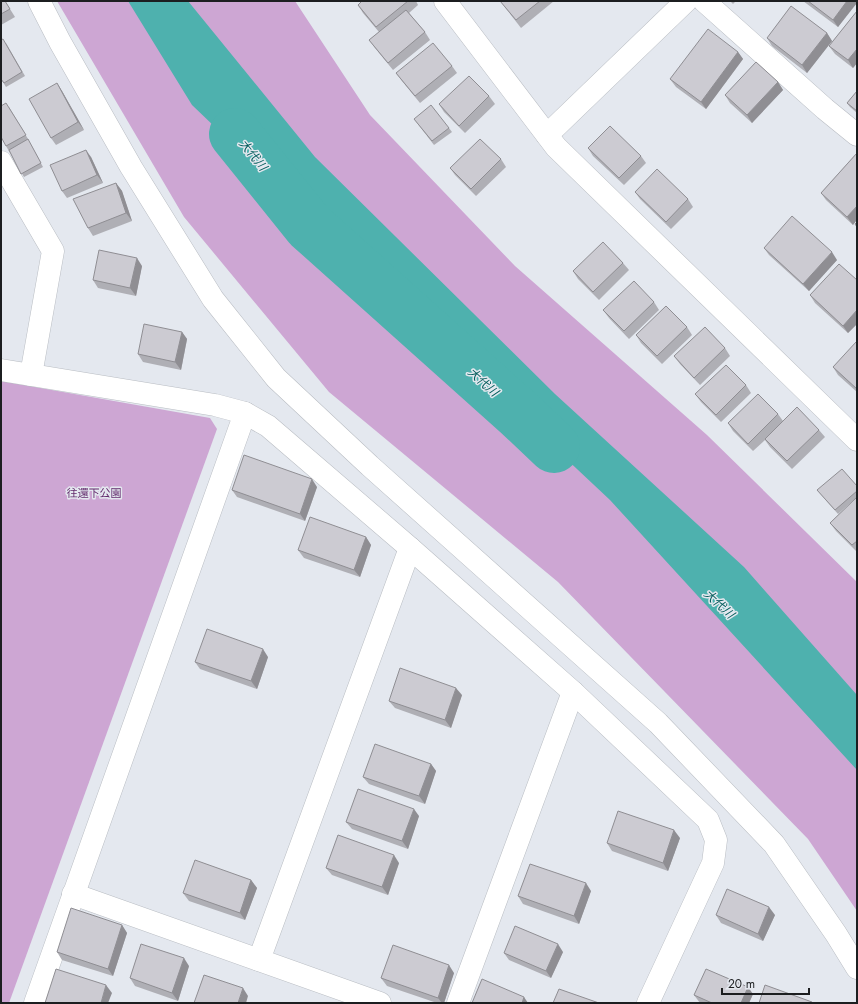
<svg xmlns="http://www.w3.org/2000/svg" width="858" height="1004" font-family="Jost,'Noto Sans JP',sans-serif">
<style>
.green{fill:#cda6d3}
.water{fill:#4eb1ae}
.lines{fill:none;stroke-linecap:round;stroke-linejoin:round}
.river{stroke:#4eb1ae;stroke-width:52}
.minor-casing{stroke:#b9bdc3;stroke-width:23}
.minor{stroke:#fff;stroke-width:22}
.wall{fill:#afafb5}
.shaded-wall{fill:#8f8e93}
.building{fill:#cccbd2;stroke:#8f8e93}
.labels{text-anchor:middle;stroke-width:3;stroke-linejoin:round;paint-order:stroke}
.park-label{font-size:11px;fill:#632b6d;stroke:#e4e8ef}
.water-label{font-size:12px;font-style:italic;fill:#045d5c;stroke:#e4e8ef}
</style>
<rect width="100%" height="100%" fill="#e4e8ef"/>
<!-- green -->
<g class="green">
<path d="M57 1H295L370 115 515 266 707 435 857 582V911L808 839 558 582 329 392 184 217Z"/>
<path d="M1 381 210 418 217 429 9 1003H1Z"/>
</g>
<!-- water -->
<path class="water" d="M128 1H188L315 157 555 394 744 567 857 695V770L610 500 353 259 192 105Z"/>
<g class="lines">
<!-- river -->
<path class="river" d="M235 134 309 226 518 413 554 447"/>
<defs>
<g id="minor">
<path d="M39 1 60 42 131 167 213 299 276 378 370 466 658 723 774 844 836 934 857 968"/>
<path d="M445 1 556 147 857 440"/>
<path d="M704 1 825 109 857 135"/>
<path d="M547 135 686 1"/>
<path d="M1 162 53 251 31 375"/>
<path d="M1 370 215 405 245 413 268 426 410 548 573 692 708 820 716 840 713 863 648 1003"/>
<path d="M73 894 380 1003"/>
<path d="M259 960 410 548"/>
<path d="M35 1003 245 413"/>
<path d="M458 1003 573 692"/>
</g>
</defs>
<!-- minor casing -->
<use href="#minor" class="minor-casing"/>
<!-- minor -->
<use href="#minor" class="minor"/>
</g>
<!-- wall -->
<g class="wall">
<path d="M1 1H5L15 17 1 25Z"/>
<path d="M362 1H416L418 5 409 13 425 32 430 40 393 70 375 48 369 40 379 32 363 13 358 5Z"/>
<path d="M500 1H554L521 28Z"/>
<path d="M730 1H736L733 4Z"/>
<path d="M803 1H857L838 27Z"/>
<path d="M857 11V63L853 68 835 54 829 46Z"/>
<path d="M827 33 832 41 807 73 772 46 767 38Z"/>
<path d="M6 43 25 76 6 87 1 79Z"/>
<path d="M738 52 743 59 706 109 676 87 670 79Z"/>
<path d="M452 66 457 73 420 103 402 81 396 73Z"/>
<path d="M778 82 783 90 752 123 730 103 725 95Z"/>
<path d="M57 83 62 91 84 130 56 145 51 138Z"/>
<path d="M857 91V113L850 107 847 103Z"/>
<path d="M489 96 495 104 465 133 444 112 439 104Z"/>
<path d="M9 107 28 139 19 144 28 139 43 167 24 177 6 146Z"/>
<path d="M414 119 449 128 452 132 434 145Z"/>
<path d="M588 148 641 156 646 163 624 185 593 156Z"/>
<path d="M857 153 853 225 826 200 821 193Z"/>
<path d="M91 157 103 183 67 198 62 191Z"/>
<path d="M501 159 506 167 476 196 455 175 450 168Z"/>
<path d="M116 183 122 191 132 221 93 236 88 228Z"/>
<path d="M635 192 688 199 693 207 671 229 640 199Z"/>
<path d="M764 248 837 260 809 291 769 255Z"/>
<path d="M623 263 629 270 599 300 578 279 573 271Z"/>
<path d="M142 266 136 296 98 288 93 280Z"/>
<path d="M857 280V324L848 333 815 303 810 295Z"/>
<path d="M654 302 659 310 629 339 609 318 603 310Z"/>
<path d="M687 327 692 335 662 364 641 343 636 335Z"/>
<path d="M182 332 187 339 181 370 143 362 138 354Z"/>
<path d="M857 343V392L838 375 833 367Z"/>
<path d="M725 348 730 356 700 385 680 364 674 356Z"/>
<path d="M746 385 751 393 721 422 701 402 695 394Z"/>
<path d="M778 414 783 421 819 430 825 437 792 469 770 447 765 440 753 451 733 431 728 423Z"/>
<path d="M857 486V497L838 514 817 490Z"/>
<path d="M317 487 305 521 237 497 232 490Z"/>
<path d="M857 497V552L836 531 830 523Z"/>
<path d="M366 537 371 545 360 577 304 558 298 550Z"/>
<path d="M268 657 257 689 200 669 195 662Z"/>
<path d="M462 695 451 728 395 708 389 701Z"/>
<path d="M431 764 436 771 425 804 369 784 363 777Z"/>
<path d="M419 816 408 849 352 829 346 822Z"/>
<path d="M680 838 668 871 612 851 607 843Z"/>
<path d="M399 863 388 895 332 875 326 868Z"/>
<path d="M251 880 257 888 245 920 189 901 183 893Z"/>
<path d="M591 891 579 924 523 904 518 896Z"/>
<path d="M716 915H775L763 941 721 923Z"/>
<path d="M122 925 127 933 113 976 62 960 57 952Z"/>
<path d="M563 952 551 978 509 960 504 953Z"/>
<path d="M189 966 178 1001 135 986 130 978Z"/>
<path d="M454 973 444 1003H437L387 986 381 978Z"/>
<path d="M753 994 749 1003H700L694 995Z"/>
</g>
<!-- shaded-wall -->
<g class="shaded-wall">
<path d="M847 1H857V3L838 27 833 20Z"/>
<path d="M827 33 832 41 807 73 802 65Z"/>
<path d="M857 49V63L853 68 848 60Z"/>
<path d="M738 52 743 59 706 109 701 102Z"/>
<path d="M778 82 783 90 752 123 747 115Z"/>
<path d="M57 83 62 91 84 130 78 122Z"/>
<path d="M86 150 91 157 103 183 97 175Z"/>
<path d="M116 183 122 191 132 221 126 213Z"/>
<path d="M857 206V220L853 225 847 217Z"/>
<path d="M832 252 837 260 809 291 803 284Z"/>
<path d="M137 258 142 266 136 296 130 288Z"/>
<path d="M857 310V324L848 333 843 326Z"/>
<path d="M182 332 187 339 181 370 175 362Z"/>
<path d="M312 479 317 487 305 521 300 514Z"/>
<path d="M366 537 371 545 360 577 354 570Z"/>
<path d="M263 649 268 657 257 689 251 681Z"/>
<path d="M456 688 462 695 451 728 445 720Z"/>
<path d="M431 764 436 771 425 804 419 796Z"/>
<path d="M414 809 419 816 408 849 402 841Z"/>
<path d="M674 830 680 838 668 871 663 863Z"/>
<path d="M394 855 399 863 388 895 382 887Z"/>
<path d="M251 880 257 888 245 920 240 913Z"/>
<path d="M586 883 591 891 579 924 574 916Z"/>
<path d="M769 907 775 915 763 941 758 934Z"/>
<path d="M122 925 127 933 113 976 108 969Z"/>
<path d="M558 944 563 952 551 978 546 971Z"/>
<path d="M184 958 189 966 178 1001 172 993Z"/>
<path d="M449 965 454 973 444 1003H442L438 998Z"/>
<path d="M106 985 112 993 108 1003H101Z"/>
<path d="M748 987 753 994 749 1003H741Z"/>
<path d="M243 988 248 996 246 1003H238Z"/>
<path d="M524 997 528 1003H522Z"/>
</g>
<!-- building -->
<g class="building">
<path d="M1 1H5L10 9 1 14Z"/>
<path d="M362 1H408L376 27 358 5Z"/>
<path d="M500 1H540L516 20Z"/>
<path d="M808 1H847L833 20Z"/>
<path d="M791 6 827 33 802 65 767 38Z"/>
<path d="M406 10 425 32 388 63 369 40Z"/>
<path d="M857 11V49L848 60 829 46Z"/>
<path d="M708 29 738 52 701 102 670 79Z"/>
<path d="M3 39 22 72 4 83 1 79V40Z"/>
<path d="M433 43 452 66 415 96 396 73Z"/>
<path d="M756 62 778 82 747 115 725 95Z"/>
<path d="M469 76 489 96 459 126 439 104Z"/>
<path d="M57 83 78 122 51 138 29 99Z"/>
<path d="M857 91V111L847 103Z"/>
<path d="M6 103 26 135 6 146 1 137V106Z"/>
<path d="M431 105 449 128 432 141 414 119Z"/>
<path d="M610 126 641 156 619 178 588 148Z"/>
<path d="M28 139 41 163 21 174 9 150Z"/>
<path d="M480 139 501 159 471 189 450 168Z"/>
<path d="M86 150 97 175 62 191 50 165Z"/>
<path d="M857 153V206L847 217 821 193Z"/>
<path d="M657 169 688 199 666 222 635 192Z"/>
<path d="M116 183 126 213 88 228 73 199Z"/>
<path d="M792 216 832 252 803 284 764 248Z"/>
<path d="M857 222V227L855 224Z"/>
<path d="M603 242 623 263 593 292 573 271Z"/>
<path d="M99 250 137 258 130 288 93 280Z"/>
<path d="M839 264 857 280V310L843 326 810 295Z"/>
<path d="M634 281 654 302 624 331 603 310Z"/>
<path d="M666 306 687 327 657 356 636 335Z"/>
<path d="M144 324 182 332 175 362 138 354Z"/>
<path d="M705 327 725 348 694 378 674 356Z"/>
<path d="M856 342 857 343V389L833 367Z"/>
<path d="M726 365 746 385 716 415 695 394Z"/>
<path d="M758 394 778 414 748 444 728 423Z"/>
<path d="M797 407 819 430 787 461 765 439Z"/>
<path d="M244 455 312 479 300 514 232 490Z"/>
<path d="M842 469 857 486V491L835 510 817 490Z"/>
<path d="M857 497V541L852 545 830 523Z"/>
<path d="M310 517 366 537 354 570 298 550Z"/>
<path d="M207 629 263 649 251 681 195 662Z"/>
<path d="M400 668 456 688 445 720 389 701Z"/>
<path d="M375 744 431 764 419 796 363 777Z"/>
<path d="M358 789 414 809 402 841 346 822Z"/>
<path d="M618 811 674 830 663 863 607 843Z"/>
<path d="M338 835 394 855 382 887 326 868Z"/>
<path d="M195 860 251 880 240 913 183 893Z"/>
<path d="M530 864 586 883 574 916 518 896Z"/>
<path d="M727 889 769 907 758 934 716 915Z"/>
<path d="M71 908 122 925 108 969 57 952Z"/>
<path d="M515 926 558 944 546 971 504 953Z"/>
<path d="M141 944 184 958 172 993 130 978Z"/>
<path d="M393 945 449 965 438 998 381 978Z"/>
<path d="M56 969 106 985 101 1003H45Z"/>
<path d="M706 969 748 987 741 1003H712L694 995Z"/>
<path d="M204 975 243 988 238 1003H194Z"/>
<path d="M482 979 524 997 522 1003H472Z"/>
<path d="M765 985 812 1002V1003H759Z"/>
<path d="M559 989 599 1003H553Z"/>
</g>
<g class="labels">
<!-- park labels -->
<g class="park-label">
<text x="94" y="497">往還下公園</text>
</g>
<!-- water labels -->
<g class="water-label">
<text transform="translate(253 155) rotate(51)" y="4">大代川</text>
<text transform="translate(483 382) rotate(42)" y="4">大代川</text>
<text transform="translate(719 604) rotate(43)" y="4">大代川</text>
</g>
</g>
<!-- border -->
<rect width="858" height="1004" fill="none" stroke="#1c1e20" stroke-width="4"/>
<!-- scale -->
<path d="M722 988v6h87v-6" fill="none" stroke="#1c1e20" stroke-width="2"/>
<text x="728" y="988" font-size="12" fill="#1c1e20" stroke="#e4e8ef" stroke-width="3" paint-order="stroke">20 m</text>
</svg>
